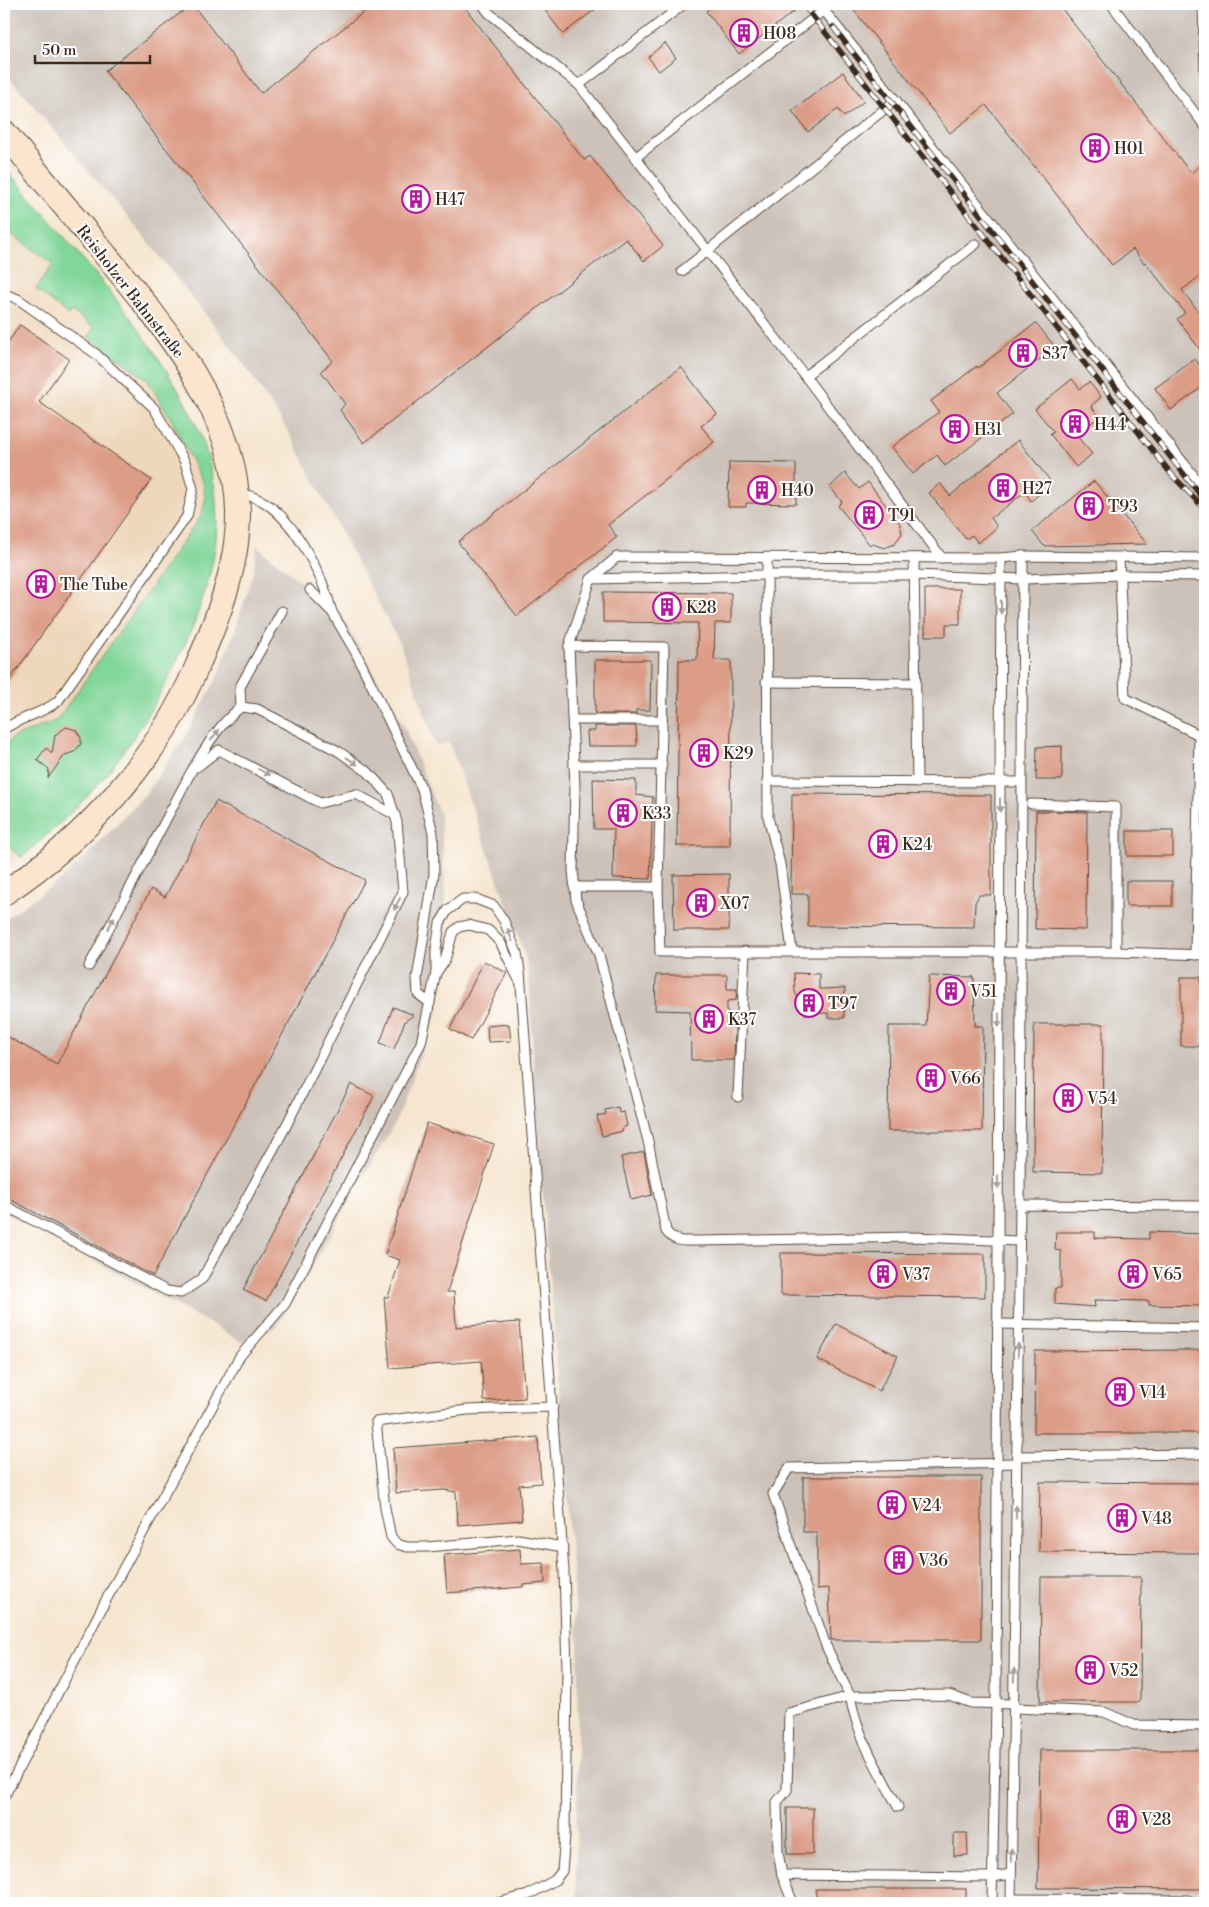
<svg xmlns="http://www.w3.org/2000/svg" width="1209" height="1907" font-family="'Libre Bodoni',serif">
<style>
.built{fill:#eed7bb}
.industrial{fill:#ccc2b9}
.green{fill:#81d699;stroke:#5e805c}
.building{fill:#dc9d87}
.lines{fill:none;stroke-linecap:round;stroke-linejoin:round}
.lane-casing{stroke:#574639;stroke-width:11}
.secondary-casing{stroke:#574639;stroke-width:26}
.lane{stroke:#fff;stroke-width:9}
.secondary{stroke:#fbe5cf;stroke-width:24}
.rail-casing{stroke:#3b2a1e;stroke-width:5.5}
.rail{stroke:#fff;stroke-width:4;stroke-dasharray:11;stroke-linecap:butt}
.oneway{fill:#a79f9a}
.labels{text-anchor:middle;stroke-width:4;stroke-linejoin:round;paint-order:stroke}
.poi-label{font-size:16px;fill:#3b2a1e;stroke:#fff;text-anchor:start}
.street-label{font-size:16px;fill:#3b2a1e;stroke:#fff}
</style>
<rect width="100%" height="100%" fill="#fff"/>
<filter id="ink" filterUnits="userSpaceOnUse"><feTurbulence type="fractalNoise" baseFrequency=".02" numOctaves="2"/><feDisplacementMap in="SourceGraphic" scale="10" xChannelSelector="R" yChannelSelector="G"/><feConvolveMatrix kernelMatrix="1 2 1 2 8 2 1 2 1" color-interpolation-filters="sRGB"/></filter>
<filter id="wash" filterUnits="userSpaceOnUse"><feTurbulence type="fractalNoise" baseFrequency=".0096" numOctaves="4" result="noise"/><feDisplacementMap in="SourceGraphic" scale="20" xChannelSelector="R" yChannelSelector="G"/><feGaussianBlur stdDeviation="1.12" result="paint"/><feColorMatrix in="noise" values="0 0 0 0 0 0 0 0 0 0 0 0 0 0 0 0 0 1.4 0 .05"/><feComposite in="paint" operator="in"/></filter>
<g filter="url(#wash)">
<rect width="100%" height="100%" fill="#f6e6d0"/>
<!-- built -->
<path class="built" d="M4 166 142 333 176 386 193 417 207 455 213 473 215 502V547L207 580 175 665 153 706 105 776 85 798 22 857 4 870Z"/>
<!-- industrial -->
<g class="industrial">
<path d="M4 4H1205V1903H576L578 1641 535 1095 530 987 526 959 449 742 436 746 400 644 287 429 248 370 210 320 137 228 4 71Z"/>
<path d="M257 546 341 615 403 724 440 815 446 899 439 1007 396 1121 277 1326 241 1342 215 1326 4 1212V920L60 880 90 852 144 796 184 739 217 678 235 631 253 574Z"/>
</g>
<!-- green -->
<path class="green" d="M4 166C69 245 146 323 192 416 212 455 221 504 215 548 205 621 151 720 105 776 80 806 51 832 22 857L4 844V745L14 737 57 720 201 516 205 501 204 485 171 419 147 379 88 337 94 328 72 311 68 315 36 289 53 264 4 229Z"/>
<g id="blocks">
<!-- building -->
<g class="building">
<path d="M192 4 261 93 374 4H462L584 160 590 156 663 246 644 261 626 239 364 443 340 410 345 404 321 371 333 361 105 71Z"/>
<path d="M540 4H602L563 34Z"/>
<path d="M716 4H803L739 54 706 11Z"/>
<path d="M849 4H1058L1191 173 1205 162V272L1182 290 1205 320V356L1177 319 1185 313 1145 262 1144 263 1133 249 1112 265 986 105 950 133Z"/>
<path d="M665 43 676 58 659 71 648 57Z"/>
<path d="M843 72 864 101 844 117 838 109 808 132 792 111Z"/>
<path d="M1036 323 1055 347 997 393 1013 414 945 466 937 455 913 474 892 447 939 412 931 401 977 366 978 368Z"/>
<path d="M20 325 69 359 39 402 151 480 4 688V348Z"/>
<path d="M1195 359 1205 373V385L1171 410 1155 388Z"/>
<path d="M681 367 717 414 701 426 714 442 608 525 617 537 517 616 458 542Z"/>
<path d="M1072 379 1080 389 1089 382 1101 397 1091 406 1099 417 1076 435 1092 454 1076 467 1050 434 1054 432 1035 409Z"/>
<path d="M1018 440 1052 483 1031 501 1025 492 991 518 997 527 978 543 972 535 966 539 929 493 940 483 950 496Z"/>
<path d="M729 462 796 463V504L746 503V507H728Z"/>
<path d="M845 473 859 489 868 482 900 524 902 533 895 544 884 548 873 544 870 545 838 506 842 502 830 487Z"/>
<path d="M1094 481 1147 544 1044 546 1032 531Z"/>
<path d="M925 589H960V624H946V636H925Z"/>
<path d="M603 592 731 593V623H715L714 660H731L730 846H677L679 660H697L698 623 603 622Z"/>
<path d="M595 660H651L650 710H636V714H595Z"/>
<path d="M595 726H636L637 746H588L587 731H595Z"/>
<path d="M66 727 76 730 81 738V744L74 752 65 755 48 778 49 769 37 760 46 748 52 753 55 735Z"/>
<path d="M1062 746V780H1036L1037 747Z"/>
<path d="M593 779 636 780V795L653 797 650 879 613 878 614 829H594Z"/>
<path d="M792 794 991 795V895H979L975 903 974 927 808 926V894H791Z"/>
<path d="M216 801 365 880 153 1276 4 1196V1035L57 1064 151 889 165 897Z"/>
<path d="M1036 811 1087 812 1086 930 1035 929Z"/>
<rect x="1127" y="831" width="46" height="25"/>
<path d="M729 874V930H674L673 875Z"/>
<rect x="1126" y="881" width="46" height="25"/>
<path d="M484 961 507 973 471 1040 450 1029Z"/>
<path d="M794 973 819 974V989L845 988 844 1018H828V1013L805 1014 795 992Z"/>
<path d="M656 975H727V989H737L736 1000 727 1001V1027H735L734 1060H691L690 1011 655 1010Z"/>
<path d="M929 976 974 977 975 1026H983L982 1131H888L889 1026H926Z"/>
<rect x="1181" y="977" width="20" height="69"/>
<path d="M393 1007 414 1015 405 1021 394 1049 380 1043Z"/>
<path d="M509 1024 511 1041 488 1042 487 1026Z"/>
<path d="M1034 1024H1103L1102 1173 1033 1172Z"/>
<path d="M351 1084 374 1096 266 1301 243 1290Z"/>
<path d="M618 1107 619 1113 624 1112 627 1126 622 1128 623 1131 602 1136 597 1116 606 1114 605 1110Z"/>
<path d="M427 1123 494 1144 447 1292H454L456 1327 519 1322 525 1398 484 1401 481 1361 390 1368 384 1297H388L400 1260 385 1255Z"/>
<path d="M644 1152 652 1195 631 1200 621 1157Z"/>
<path d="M1056 1232H1095V1238L1149 1239V1232L1205 1234V1306L1149 1305V1301L1094 1300 1095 1307 1055 1304V1288H1061V1251L1055 1250Z"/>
<path d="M781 1253 985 1254V1297L781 1295Z"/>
<path d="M836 1324 898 1356 879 1391 817 1359Z"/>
<path d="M1205 1350V1433H1034L1035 1351Z"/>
<path d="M538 1437 541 1483 519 1485 522 1520 458 1525 456 1492 444 1490 396 1493 393 1448Z"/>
<path d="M803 1477H981V1640H831L829 1588 817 1589V1532H803Z"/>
<path d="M1040 1482 1205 1483V1553L1039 1552Z"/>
<path d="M520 1549 521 1564 544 1563 545 1583 523 1585V1587L447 1593 444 1555Z"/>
<path d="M1041 1577H1141L1140 1702H1040Z"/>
<path d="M1040 1750H1205V1889L1038 1888Z"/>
<rect x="787" y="1808" width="26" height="46"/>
<path d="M954 1833H967L968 1855 954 1856Z"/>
<rect x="816" y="1889" width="150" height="14"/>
</g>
</g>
</g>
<g filter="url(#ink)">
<use href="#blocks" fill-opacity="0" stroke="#574639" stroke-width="1"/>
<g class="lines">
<defs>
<g id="lane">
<path d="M482 4 489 13 579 85 805 376 942 558"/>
<path d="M819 4 1205 490"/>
<path d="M1111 4 1205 126"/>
<path d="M1203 4 1205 72"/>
<path d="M579 85 684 4"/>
<path d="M635 158 824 10"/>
<path d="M682 271 896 100"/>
<path d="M4 294 18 299 96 354 154 408 185 462 193 489 187 516 58 701C42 714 21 717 4 729"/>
<path d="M805 376 976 244"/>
<path d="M238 492C247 495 256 497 264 502 296 522 323 576 332 612"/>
<path d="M767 558 768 817 780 864 792 951"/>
<path d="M914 558 917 783"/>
<path d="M1119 558 1125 698 1199 735"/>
<path d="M1205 558 1023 556 1001 558 617 557 591 579 569 646 664 647 658 887 660 952H1116L1205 955"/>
<path d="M591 579 765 575H913L1025 579 1120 575 1205 576"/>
<path d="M310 590 332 612 356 653 422 789 433 833 434 874 417 978 418 994 430 1003"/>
<path d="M569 646 575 788 573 870 576 900 599 955 648 1141 666 1231C674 1243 685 1241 699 1241L913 1237 1019 1241"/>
<path d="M766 682 915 683"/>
<path d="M241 707 240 687 282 611"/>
<path d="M573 720H662"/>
<path d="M574 765H662"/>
<path d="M197 767 219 750 320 803 356 794 395 815"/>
<path d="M767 781 1021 782"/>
<path d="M1031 804 1116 807V952"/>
<path d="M574 887H658"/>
<path d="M1195 955 1199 735 1205 729"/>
<path d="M436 973 445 960 453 932 459 927 469 925 488 930 500 942 519 980"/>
<path d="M738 1097 745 951"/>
<path d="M4 1205 167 1291 181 1293 202 1279 286 1126 403 892 397 822 388 794 368 772 338 751 257 709 241 707C219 724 206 747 192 770L89 966"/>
<path d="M1020 1205 1023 556"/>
<path d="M997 1324 1205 1328"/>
<path d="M553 1407 467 1410 376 1422 385 1508 391 1537 397 1544 407 1547H427L518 1539 563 1547"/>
<path d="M1017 1456 1205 1454"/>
<path d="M1014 1708 1104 1712 1134 1725 1205 1726"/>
<path d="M4 1797 106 1600 240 1356 285 1304 421 1043 436 973V950L440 923 448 910 463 899H476L494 906 504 921 517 953 520 971 564 1571 567 1669 565 1835 562 1871 555 1880 528 1895 497 1903"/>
<path d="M898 1807C878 1770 858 1738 850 1696L949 1695 971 1703 1014 1704"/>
<path d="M782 1875 778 1852 777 1802 787 1790 789 1713 850 1696 826 1646 773 1494 789 1468 1016 1463"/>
<path d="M1011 1899 1188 1900V1903"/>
<path d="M793 1903 782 1875 993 1877 1011 1874"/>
<path d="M992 1903 996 1704 1001 558"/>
<path d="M1011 1903 1020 1205 1205 1206"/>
</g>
<path id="secondary" d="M4 132C35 170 66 208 98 246 159 320 238 411 238 514 238 568 217 620 196 669 157 759 86 839 4 893"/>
</defs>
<!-- lane casing -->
<use href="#lane" class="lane-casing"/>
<!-- secondary casing -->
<use href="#secondary" class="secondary-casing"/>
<!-- lane -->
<use href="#lane" class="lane"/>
<!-- secondary -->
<use href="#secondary" class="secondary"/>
<defs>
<g id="rail">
<path d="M803 4 1172 475 1205 509"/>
<path d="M833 27 1205 501"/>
</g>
</defs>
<!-- rail casing -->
<use href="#rail" class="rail-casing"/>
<!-- rail -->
<use href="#rail" class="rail"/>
</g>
<!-- one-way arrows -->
<defs><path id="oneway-solid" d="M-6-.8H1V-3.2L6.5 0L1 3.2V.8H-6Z" transform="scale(1.25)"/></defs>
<g class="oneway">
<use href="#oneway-solid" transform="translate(1001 607) rotate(90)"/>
<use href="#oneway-solid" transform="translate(215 735) rotate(-52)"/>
<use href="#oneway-solid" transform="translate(352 761) rotate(34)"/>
<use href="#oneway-solid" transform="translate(264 772) rotate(27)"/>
<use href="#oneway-solid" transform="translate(1000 805) rotate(90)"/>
<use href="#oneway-solid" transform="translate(397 904) rotate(117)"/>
<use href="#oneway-solid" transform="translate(111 923) rotate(-62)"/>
<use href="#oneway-solid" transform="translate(510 935) rotate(-111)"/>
<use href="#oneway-solid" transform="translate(999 1020) rotate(90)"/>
<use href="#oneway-solid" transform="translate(998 1182) rotate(90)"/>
<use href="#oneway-solid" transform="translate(1018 1350) rotate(-89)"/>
<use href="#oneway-solid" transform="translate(1016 1512) rotate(-89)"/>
<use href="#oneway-solid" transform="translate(1014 1675) rotate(-89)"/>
<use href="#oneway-solid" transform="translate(1011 1855) rotate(-89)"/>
</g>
</g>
<!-- icons -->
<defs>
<symbol id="building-ring" viewBox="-11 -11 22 22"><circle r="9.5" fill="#fff" stroke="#b5179e" stroke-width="1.5"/><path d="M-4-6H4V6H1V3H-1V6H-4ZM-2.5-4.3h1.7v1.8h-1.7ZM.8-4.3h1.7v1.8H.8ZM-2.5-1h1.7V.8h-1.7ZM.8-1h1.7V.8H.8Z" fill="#b5179e"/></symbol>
</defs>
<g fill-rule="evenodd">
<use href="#building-ring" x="728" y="17" width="32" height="32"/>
<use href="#building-ring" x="1079" y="132" width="32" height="32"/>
<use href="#building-ring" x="400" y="183" width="32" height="32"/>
<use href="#building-ring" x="1007" y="337" width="32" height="32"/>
<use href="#building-ring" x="1059" y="408" width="32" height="32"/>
<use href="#building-ring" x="939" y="413" width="32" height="32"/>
<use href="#building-ring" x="987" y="472" width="32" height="32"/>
<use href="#building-ring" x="746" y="474" width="32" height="32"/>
<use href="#building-ring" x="1073" y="490" width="32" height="32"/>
<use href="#building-ring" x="853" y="499" width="32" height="32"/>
<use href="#building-ring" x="25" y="568" width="32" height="32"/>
<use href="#building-ring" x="651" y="591" width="32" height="32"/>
<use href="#building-ring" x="688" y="737" width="32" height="32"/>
<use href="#building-ring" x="607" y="797" width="32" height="32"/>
<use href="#building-ring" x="867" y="828" width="32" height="32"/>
<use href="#building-ring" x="685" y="887" width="32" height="32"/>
<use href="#building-ring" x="935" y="975" width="32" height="32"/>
<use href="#building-ring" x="793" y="987" width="32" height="32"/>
<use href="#building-ring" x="693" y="1003" width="32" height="32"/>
<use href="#building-ring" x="915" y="1062" width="32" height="32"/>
<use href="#building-ring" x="1052" y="1082" width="32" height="32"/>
<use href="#building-ring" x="867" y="1258" width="32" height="32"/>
<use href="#building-ring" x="1117" y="1258" width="32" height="32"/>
<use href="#building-ring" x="1104" y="1376" width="32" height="32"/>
<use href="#building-ring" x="876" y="1489" width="32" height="32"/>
<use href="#building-ring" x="1106" y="1502" width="32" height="32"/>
<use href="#building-ring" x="883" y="1544" width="32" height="32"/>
<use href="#building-ring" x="1074" y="1654" width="32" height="32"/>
<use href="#building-ring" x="1106" y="1803" width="32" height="32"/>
</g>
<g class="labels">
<!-- poi labels -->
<g class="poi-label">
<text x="763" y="39">H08</text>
<text x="1114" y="154">H01</text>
<text x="435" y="205">H47</text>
<text x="1042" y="359">S37</text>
<text x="1094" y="430">H44</text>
<text x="974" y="435">H31</text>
<text x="1022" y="494">H27</text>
<text x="781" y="496">H40</text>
<text x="1108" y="512">T93</text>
<text x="888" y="521">T91</text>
<text x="60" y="590">The Tube</text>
<text x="686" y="613">K28</text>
<text x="723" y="759">K29</text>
<text x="642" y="819">K33</text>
<text x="902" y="850">K24</text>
<text x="720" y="909">X07</text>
<text x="970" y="997">V51</text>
<text x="828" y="1009">T97</text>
<text x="728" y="1025">K37</text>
<text x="950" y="1084">V66</text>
<text x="1087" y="1104">V54</text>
<text x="902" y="1280">V37</text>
<text x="1152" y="1280">V65</text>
<text x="1139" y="1398">V14</text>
<text x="911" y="1511">V24</text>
<text x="1141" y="1524">V48</text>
<text x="918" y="1566">V36</text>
<text x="1109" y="1676">V52</text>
<text x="1141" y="1825">V28</text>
</g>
<!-- street labels -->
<g class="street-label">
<text transform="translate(131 291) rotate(52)" y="6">Reisholzer Bahnstraße</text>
</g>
</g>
<!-- margin -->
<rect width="1209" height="1907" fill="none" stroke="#fff" stroke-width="20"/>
<!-- scale -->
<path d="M35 55v8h115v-8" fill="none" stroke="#3b2a1e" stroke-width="2.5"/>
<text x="42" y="55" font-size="15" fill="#3b2a1e" stroke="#ffffff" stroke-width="4" paint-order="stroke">50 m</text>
</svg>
